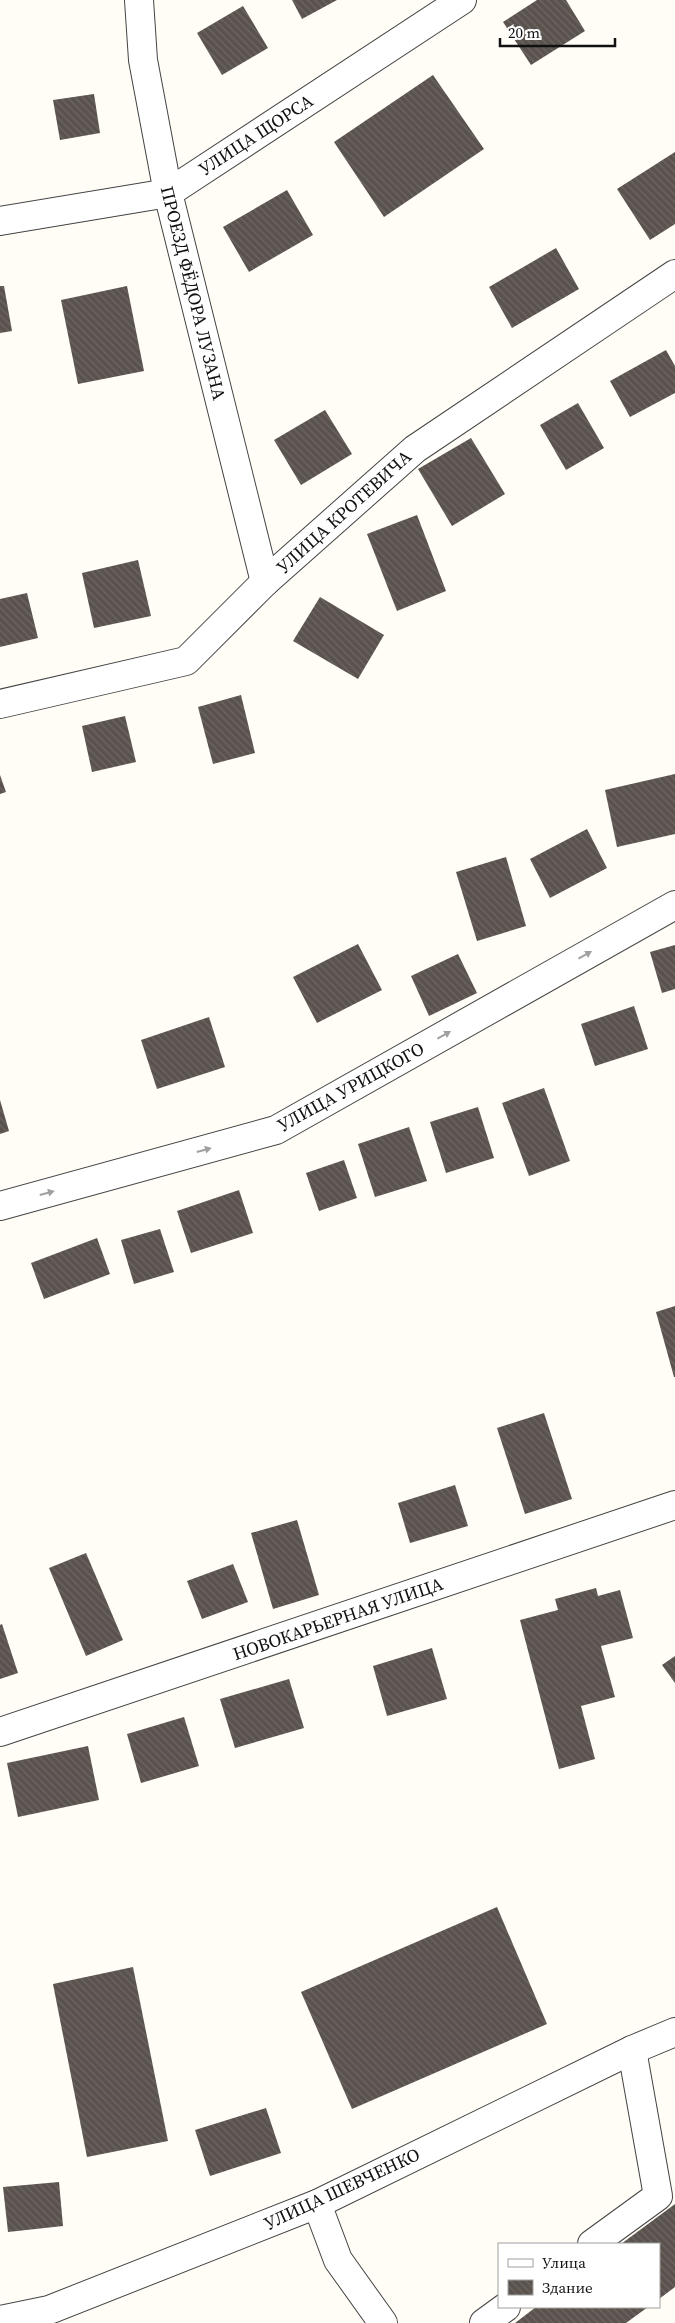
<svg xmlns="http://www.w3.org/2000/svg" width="675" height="2323" font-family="'Source Serif 4',serif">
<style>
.building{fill:url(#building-back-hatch)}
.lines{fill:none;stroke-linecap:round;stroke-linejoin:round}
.minor-casing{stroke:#444;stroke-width:30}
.minor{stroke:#fff;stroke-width:28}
.oneway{fill:#a0a0a0}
.labels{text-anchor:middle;stroke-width:5;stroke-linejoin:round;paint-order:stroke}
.street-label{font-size:18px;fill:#111;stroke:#fff}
</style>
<defs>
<pattern id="building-back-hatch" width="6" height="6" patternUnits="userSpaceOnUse" patternTransform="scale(1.25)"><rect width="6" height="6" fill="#5a524d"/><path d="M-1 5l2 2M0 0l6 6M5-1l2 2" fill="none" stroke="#6d6662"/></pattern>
</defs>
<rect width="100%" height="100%" fill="#fffdf5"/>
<!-- building -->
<g class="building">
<path d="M292 0H337L302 19Z"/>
<path d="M537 0H566L585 31 531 65 503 22Z"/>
<path d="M243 6 268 48 222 75 197 33Z"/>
<path d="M433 75 484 149 384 217 334 142Z"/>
<path d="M94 94 100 133 60 140 53 100Z"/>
<path d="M675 152V224L650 240 617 189Z"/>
<path d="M287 190 313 235 249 272 223 227Z"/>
<path d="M556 248 579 289 512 328 489 287Z"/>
<path d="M0 286H4L12 331 0 333Z"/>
<path d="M127 286 144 371 78 384 61 300Z"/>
<path d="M666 350 675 366V393L630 417 610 381Z"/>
<path d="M578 403 604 448 566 470 540 425Z"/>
<path d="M325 410 352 454 301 485 274 440Z"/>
<path d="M471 438 505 494 452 526 418 469Z"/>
<path d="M417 515 446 591 397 611 367 534Z"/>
<path d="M138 560 151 616 94 628 82 573Z"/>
<path d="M27 593 38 638 0 647V599Z"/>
<path d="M320 597 384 635 358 679 293 641Z"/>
<path d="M241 695 255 753 213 764 198 707Z"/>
<path d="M125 716 136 762 92 772 82 726Z"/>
<path d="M675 774V834L617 847 605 790Z"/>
<path d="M0 775 6 792 0 794Z"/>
<path d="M587 829 607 868 550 898 530 859Z"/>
<path d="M506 857 526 926 477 941 456 872Z"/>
<path d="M358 944 382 990 317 1023 293 977Z"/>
<path d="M675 945V989L662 993 650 952Z"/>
<path d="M458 954 477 993 429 1016 411 976Z"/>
<path d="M634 1006 648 1049 595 1066 581 1024Z"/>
<path d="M209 1017 225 1067 157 1089 141 1040Z"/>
<path d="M544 1088 570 1161 529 1176 502 1103Z"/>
<path d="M0 1100 9 1131 0 1134Z"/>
<path d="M478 1107 494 1158 446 1173 430 1122Z"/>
<path d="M409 1127 427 1181 375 1197 358 1144Z"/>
<path d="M344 1160 357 1198 319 1211 306 1173Z"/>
<path d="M239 1190 253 1233 191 1253 177 1211Z"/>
<path d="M160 1229 174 1272 134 1284 121 1240Z"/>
<path d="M97 1238 110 1274 44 1299 31 1263Z"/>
<path d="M675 1306V1377H674L656 1312Z"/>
<path d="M544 1413 572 1499 525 1514 497 1428Z"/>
<path d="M455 1485 468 1526 410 1543 398 1503Z"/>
<path d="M297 1520 319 1595 273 1609 251 1533Z"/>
<path d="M86 1553 123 1640 86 1656 49 1568Z"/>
<path d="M233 1564 248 1602 202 1619 187 1581Z"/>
<path d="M596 1588 598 1596 620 1590 633 1638 601 1646 615 1697 581 1706 595 1759 559 1769 520 1620 558 1610 555 1599Z"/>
<path d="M2 1624 18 1673 0 1679V1625Z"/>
<path d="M432 1648 447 1699 387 1716 373 1666Z"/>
<path d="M675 1656V1683L662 1665Z"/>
<path d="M289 1679 304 1728 235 1748 220 1699Z"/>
<path d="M184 1717 199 1766 141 1783 127 1734Z"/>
<path d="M88 1746 99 1800 18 1817 7 1763Z"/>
<path d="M497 1907 547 2024 352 2109 301 1992Z"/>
<path d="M133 1967 168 2141 87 2157 53 1984Z"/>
<path d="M266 2108 281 2153 210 2176 195 2130Z"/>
<path d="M59 2182 63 2226 8 2232 3 2187Z"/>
<path d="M675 2204V2287L659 2299V2244H621Z"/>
<path d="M536 2307H648L626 2323H515Z"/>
</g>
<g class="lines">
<defs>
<g id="minor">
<path d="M139 0 143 60 168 193 265 582"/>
<path d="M0 221 168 193 462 0"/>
<path d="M0 704 186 661 265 582 415 449 675 274"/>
<path d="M0 1206 276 1130 675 905"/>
<path d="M0 1732 675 1505"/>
<path d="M317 2204 338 2260 383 2323"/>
<path d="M592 2244 658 2196 632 2050"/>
<path d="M0 2320 49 2310 317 2204 632 2050 675 2032"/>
<path d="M484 2323 506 2307"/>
</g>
</defs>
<!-- minor casing -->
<use href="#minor" class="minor-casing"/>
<!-- minor -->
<use href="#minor" class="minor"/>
</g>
<!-- one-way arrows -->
<defs><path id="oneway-solid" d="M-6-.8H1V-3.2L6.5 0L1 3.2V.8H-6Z" transform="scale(1.25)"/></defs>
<g class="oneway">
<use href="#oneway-solid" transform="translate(585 955) rotate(-29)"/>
<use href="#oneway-solid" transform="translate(444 1035) rotate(-29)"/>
<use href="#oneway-solid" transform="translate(204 1150) rotate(-15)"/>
<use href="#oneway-solid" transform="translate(47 1193) rotate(-15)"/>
</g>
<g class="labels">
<!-- street labels -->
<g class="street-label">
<text transform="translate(256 135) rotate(-33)" y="6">УЛИЦА ЩОРСА</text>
<text transform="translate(193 293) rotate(76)" y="6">ПРОЕЗД ФЁДОРА ЛУЗАНА</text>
<text transform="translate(344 512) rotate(-42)" y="6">УЛИЦА КРОТЕВИЧА</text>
<text transform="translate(351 1087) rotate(-29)" y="6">УЛИЦА УРИЦКОГО</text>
<text transform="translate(338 1619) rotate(-19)" y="6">НОВОКАРЬЕРНАЯ УЛИЦА</text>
<text transform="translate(342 2189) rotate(-25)" y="6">УЛИЦА ШЕВЧЕНКО</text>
</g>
</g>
<!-- legend -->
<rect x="498" y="2243" width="162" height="65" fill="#ffffff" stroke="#a0a0a0"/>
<rect x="508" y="2259" width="25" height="8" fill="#ffffff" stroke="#a0a0a0"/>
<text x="542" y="2268" font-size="15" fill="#111111">Улица</text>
<rect x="508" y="2280" width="25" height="15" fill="url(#building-back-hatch)" stroke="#a0a0a0"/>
<text x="542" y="2293" font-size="15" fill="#111111">Здание</text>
<!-- scale -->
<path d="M500 38v8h115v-8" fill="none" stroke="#111111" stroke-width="2.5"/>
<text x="508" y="38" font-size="15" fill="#111111" stroke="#ffffff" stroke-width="4" paint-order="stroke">20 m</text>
</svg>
